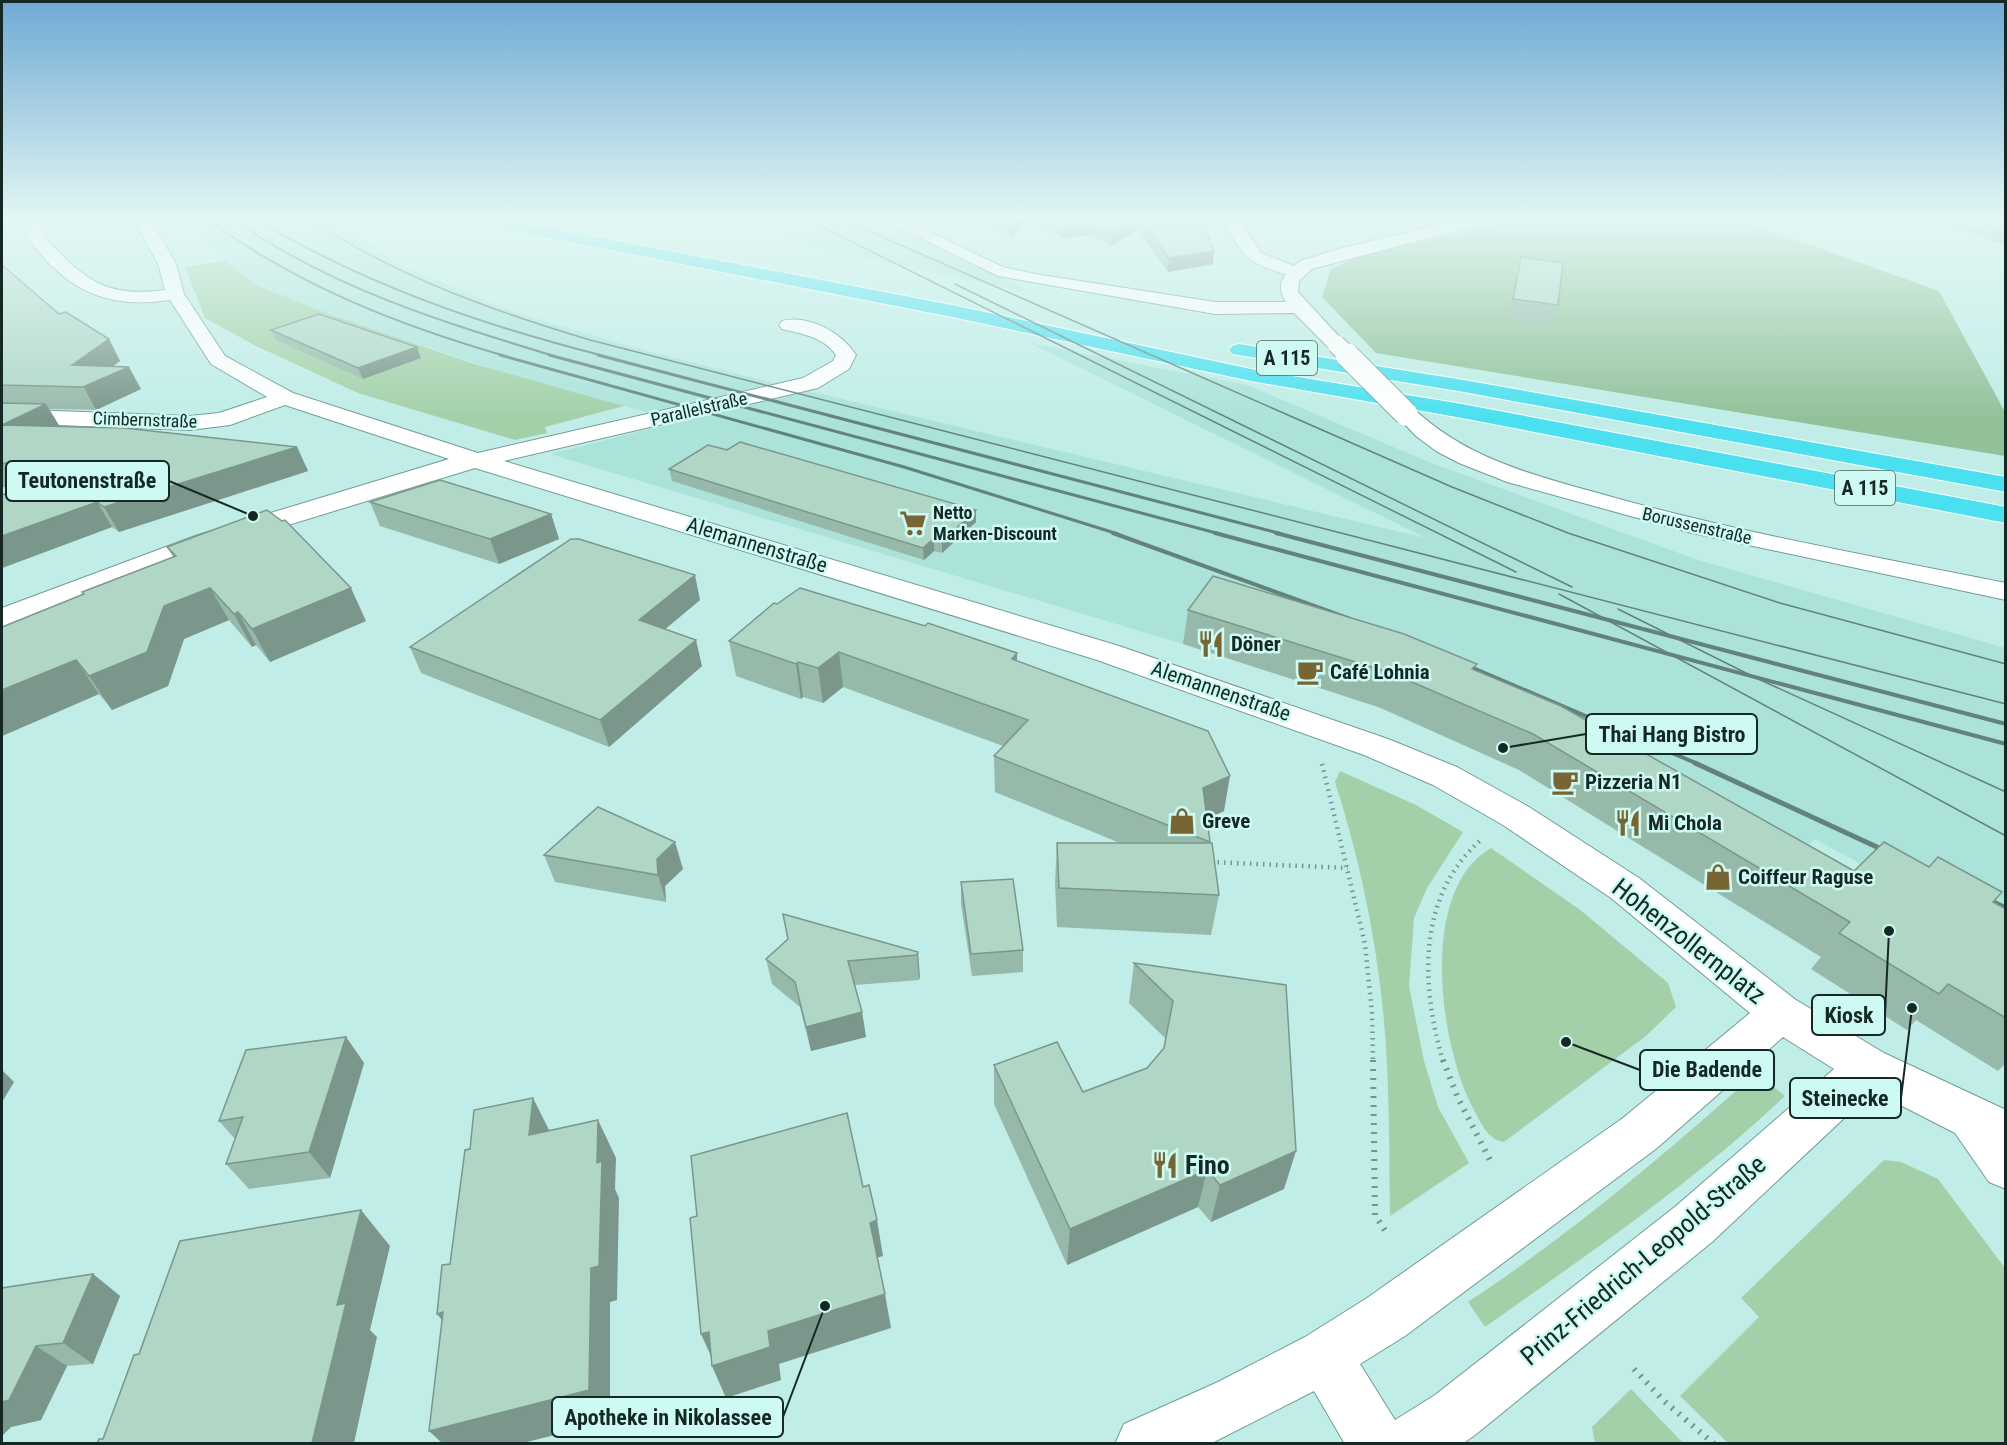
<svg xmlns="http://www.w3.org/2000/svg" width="2007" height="1445" font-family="'Roboto Condensed',sans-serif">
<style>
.built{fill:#abe3db}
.green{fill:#a3d0a8}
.forest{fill:#92c199}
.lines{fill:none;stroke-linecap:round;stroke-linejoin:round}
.minor-casing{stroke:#719c96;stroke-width:2}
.highway-casing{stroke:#fff;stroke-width:2}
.path-far1{stroke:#73948f;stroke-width:4.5;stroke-dasharray:1.5 5;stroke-linecap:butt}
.path{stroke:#73948f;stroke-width:6;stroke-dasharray:2 7;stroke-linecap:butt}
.minor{fill:#fff;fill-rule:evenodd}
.highway{fill:#4be0ef;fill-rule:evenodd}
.tram{stroke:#63827d;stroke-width:1.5}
.rail-far3{stroke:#63827d;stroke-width:2}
.rail-far2{stroke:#63827d;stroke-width:3}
.rail-far1{stroke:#63827d;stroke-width:4}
.rail{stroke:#63827d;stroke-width:5}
.minor-bridge-far1-casing{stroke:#719c96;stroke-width:20;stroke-linecap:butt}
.minor-bridge-casing{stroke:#719c96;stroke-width:25;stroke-linecap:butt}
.minor-bridge-far1{stroke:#fff;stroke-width:18}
.minor-bridge{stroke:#fff;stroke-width:23}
.wall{fill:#97b9aa}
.shaded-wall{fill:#7b968b}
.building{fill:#b0d7c6;stroke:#7b968b;stroke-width:1.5}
.labels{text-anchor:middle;stroke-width:5;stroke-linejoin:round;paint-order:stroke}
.far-street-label{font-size:18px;fill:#162825;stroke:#cdfbf4}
.far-poi-label{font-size:18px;font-weight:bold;fill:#162825;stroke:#cdfbf4;text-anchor:start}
.shield{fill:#cdfbf4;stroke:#4d6763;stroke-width:1.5}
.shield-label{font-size:20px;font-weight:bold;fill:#162825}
.street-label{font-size:21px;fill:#162825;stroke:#cdfbf4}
.poi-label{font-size:21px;font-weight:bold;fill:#162825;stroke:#cdfbf4;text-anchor:start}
.near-street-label{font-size:26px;fill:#162825;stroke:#cdfbf4}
.near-poi-label{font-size:26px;font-weight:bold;fill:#162825;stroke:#cdfbf4;text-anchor:start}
.leader{fill:none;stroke:#162825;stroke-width:2}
.callout-dot{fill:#162825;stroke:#cdfbf4;stroke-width:2}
.callout{fill:#cdfbf4;stroke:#162825;stroke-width:2}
.callout-label{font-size:22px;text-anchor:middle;font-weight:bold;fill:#162825}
</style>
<rect width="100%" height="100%" fill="#c0ede7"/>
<!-- built -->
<g class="built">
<path d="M184 218H334L394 262 508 310 635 348 774 383 653 414 498 371 321 311 256 285 225 260Z"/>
<path d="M749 218H873L1033 293 810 247Z"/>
<path d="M1030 343 1247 385 1429 462 1698 560 2005 648V943L1815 839 1744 910 1519 770 1371 704 1183 644 550 454 804 390 1426 538Z"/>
</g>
<!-- green -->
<g class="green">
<path d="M225 260 256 285 321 311 474 364 624 406 545 427 547 433 515 440 358 393 254 345 205 318 185 267Z"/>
<path d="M1340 771 1416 805 1463 832 1427 888 1414 918 1409 986 1424 1061 1438 1107 1469 1163 1390 1216C1389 1145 1390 1072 1382 1001 1374 928 1358 853 1335 782Z"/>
<path d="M1491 848 1579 909 1668 983 1676 1007 1646 1036 1504 1142C1488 1140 1481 1123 1474 1110 1440 1048 1417 890 1491 848Z"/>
<path d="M1756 1073 1785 1096C1693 1183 1588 1254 1485 1327L1468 1302C1571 1234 1664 1155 1756 1073Z"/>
<path d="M1884 1160 1901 1162 1938 1179 2005 1268V1443H1728L1680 1396 1759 1317 1741 1298Z"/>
<path d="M1631 1389 1683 1443H1595L1592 1427Z"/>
</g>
<!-- forest -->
<path class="forest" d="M1524 218H1735L1939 291 2005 412V456L1376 353 1322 297 1331 269 1357 257Z"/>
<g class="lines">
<defs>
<g id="minor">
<path d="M133 218H149L176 264 184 294 225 356 293 393 478 453 803 378 833 361 836 355C824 337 802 334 782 329L779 325 782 321C809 314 842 333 856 355L849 369 818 388 504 461 1119 646 1388 739 1457 767 1529 807 1639 878 1796 1000 1884 1053 2006 1110V1189L1989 1182 1955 1133 1873 1091 1712 1242 1475 1435 1462 1444H1345L1314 1391 1210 1444H1115L1124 1424 1218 1382 1305 1337 1367 1298 1623 1118 1750 1013 1611 898 1503 825 1433 785 1364 755 1097 660 475 468 216 547 2 627V608L198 535 449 459 285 405 230 425 190 430 2 423V409L190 416 219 413 267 397 211 364 170 300C105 310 64 289 26 235L36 221H48L50 224 43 235 46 239C85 280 106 298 165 290L158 264ZM1783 1037 1834 1069 1676 1206 1435 1395 1395 1420 1360 1364 1405 1336 1657 1148Z"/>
<path d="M880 218H901L1003 267 1035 274 1215 302H1286C1280 292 1278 285 1286 274 1247 264 1240 253 1222 218H1238L1261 253 1294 266 1300 261 1338 249 1466 218H1495L1493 221 1312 269 1299 281 1298 292 1346 344 1343 348H1329L1294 313 1215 314 998 276Z"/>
<path d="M1406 407 1414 409C1471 463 1546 478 1619 499 1747 534 1876 557 2006 583V600L1692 533 1507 482 1459 463 1436 451 1416 436 1395 414 1398 409Z"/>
</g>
<g id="highway">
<path d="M464 218H498L957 306 1251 369 1462 404 2006 507V523L1462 418 1251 381 957 318 472 223Z"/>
<path d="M1239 344 1464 380 2006 477V492L1464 392 1232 354 1229 350 1232 346Z"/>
</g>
</defs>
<!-- minor casing -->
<use href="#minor" class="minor-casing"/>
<!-- highway casing -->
<use href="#highway" class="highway-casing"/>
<!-- path-far1 -->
<g class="path-far1">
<path d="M1322 764 1365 944 1372 1013 1373 1061"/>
<path d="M1211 862 1348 868"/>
<path d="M1443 1061C1421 986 1416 896 1482 839"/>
</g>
<!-- path -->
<g class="path">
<path d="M1373 1060 1375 1215 1386 1232"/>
<path d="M1443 1060 1458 1098 1492 1164"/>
<path d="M1634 1369 1664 1401 1714 1444"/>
</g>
<!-- minor -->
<use href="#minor" class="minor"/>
<!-- highway -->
<use href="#highway" class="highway"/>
<!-- tram -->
<g class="tram">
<path d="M308 218C395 276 490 310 590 340L2006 704"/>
<path d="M804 218 1516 572"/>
<path d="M839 218 1452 487 1568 533 1780 603 2006 664"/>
<path d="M955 284 1572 587"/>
<path d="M1559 594 2006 836"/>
<path d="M1618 609 1756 678 2006 792"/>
</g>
<!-- rail-far3 -->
<g class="rail-far3">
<path d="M205 218C297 285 395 324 505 356"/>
<path d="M231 218C331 288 439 321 554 356"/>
<path d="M254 218C362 284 482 325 604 356"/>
</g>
<!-- rail-far2 -->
<g class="rail-far2">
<path d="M500 355 904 467 1118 534"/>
<path d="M549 355 1220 534"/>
<path d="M598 355 1282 534"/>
</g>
<!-- rail-far1 -->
<g class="rail-far1">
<path d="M1113 533 1350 619"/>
<path d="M1215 533 2006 744"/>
<path d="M1276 533 2006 724"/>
<path d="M1459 662 1698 764"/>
</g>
<!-- rail -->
<g class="rail">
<path d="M1695 763 1892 854"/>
<path d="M1979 895 2006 908"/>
</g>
<defs>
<path id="minor-bridge-far1" d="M1336 344 1348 356"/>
<path id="minor-bridge" d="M1347 355 1406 414"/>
</defs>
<!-- minor-bridge-far1 casing -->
<use href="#minor-bridge-far1" class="minor-bridge-far1-casing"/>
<!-- minor-bridge casing -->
<use href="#minor-bridge" class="minor-bridge-casing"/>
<!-- minor-bridge-far1 -->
<use href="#minor-bridge-far1" class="minor-bridge-far1"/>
<!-- minor-bridge -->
<use href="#minor-bridge" class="minor-bridge"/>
</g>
<!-- wall -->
<g class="wall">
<path d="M982 218H1200L1213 264 1168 272 1137 230 1111 246 1090 235 1063 238 1030 219 1011 238Z"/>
<path d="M1933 218H2006V246Z"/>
<path d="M1521 257 1558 305 1551 325 1507 319 1516 276Z"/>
<path d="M2 265 59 314 109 339 120 361 113 366 141 389 96 410 49 409 60 427 297 447 308 471 119 532 112 527 2 568V495L24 488 2 487Z"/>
<path d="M271 330 421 358 363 379 276 340Z"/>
<path d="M727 450 976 510V522L942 553 934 551 924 560 672 481 669 469Z"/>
<path d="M370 502 551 514 559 539 499 564 380 526Z"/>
<path d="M167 547 366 621 270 662 256 645 252 647 229 620 184 639 168 686 112 710 99 694 2 736V627L84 595 82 592 173 557Z"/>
<path d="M700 600 665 629 702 666 609 747 421 673 410 647Z"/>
<path d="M1188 610 1474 670 1854 871 1993 902 2006 909V1066L2004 1065 1998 1071 1916 1020 1907 1030 1811 969 1821 957 1519 770 1381 708 1183 644Z"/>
<path d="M729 641 1017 661 1224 811 1207 819 1210 843 1219 895 1211 935 1057 927 1055 883 1057 843H1120L995 792 994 756 1003 746 843 687 823 703 803 697 801 699 736 676Z"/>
<path d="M544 855 683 869 665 886 666 902 555 882Z"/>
<path d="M961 882 1023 950V972L972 976 961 904Z"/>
<path d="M918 952 919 980 855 985 862 1012 866 1037 811 1051 800 1007 772 984 766 959Z"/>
<path d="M1134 963 1286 985 1284 1189 1211 1222 1198 1207 1067 1265 994 1104V1065L1083 1092 1147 1068 1164 1048 1166 1039 1129 1003Z"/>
<path d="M346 1037 364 1063 330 1178 249 1189 226 1164 235 1139 219 1121Z"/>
<path d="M93 1274 120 1296 93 1364 67 1366 41 1420 11 1427 2 1288Z"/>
</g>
<!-- shaded-wall -->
<g class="shaded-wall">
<path d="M1018 218H1030V219L1011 238V225Z"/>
<path d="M1136 218H1138L1137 230 1111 246 1112 233Z"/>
<path d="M1091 223 1090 235 1063 238V226Z"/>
<path d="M1214 251 1213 264 1168 272 1169 258Z"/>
<path d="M109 339 120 361 86 386 129 367 141 389 96 410 72 365Z"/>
<path d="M417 347 421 358 363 379 358 368Z"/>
<path d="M46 404 60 427 2 425Z"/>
<path d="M297 447 308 471 119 532 104 507Z"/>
<path d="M97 502 112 527 2 568V536Z"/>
<path d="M976 510V522L942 553V541Z"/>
<path d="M551 514 559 539 499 564 490 539Z"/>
<path d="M934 538V551L924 560 923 548Z"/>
<path d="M695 575 700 600 645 646 639 620Z"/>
<path d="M210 588 229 620 184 639 168 686 112 710 89 676 164 606Z"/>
<path d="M351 588 366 621 270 662 252 629Z"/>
<path d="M238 612 256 645 252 647 234 614Z"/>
<path d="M696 640 702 666 609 747 600 720Z"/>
<path d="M839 652 843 687 823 703 818 668Z"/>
<path d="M1017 653V687L1012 659Z"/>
<path d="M76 660 99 694 2 736V690Z"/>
<path d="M798 662 803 697 801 699 796 664Z"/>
<path d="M1230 776 1224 811 1197 824 1203 788Z"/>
<path d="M675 842 683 869 665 886 666 902 658 875 657 859Z"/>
<path d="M918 952 920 977 919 980 917 955Z"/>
<path d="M862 1012 866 1037 811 1051 806 1027Z"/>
<path d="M346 1037 364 1063 330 1178 309 1152Z"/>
<path d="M2 1070 14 1082 2 1102Z"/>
<path d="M533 1098 552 1136 529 1135Z"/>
<path d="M598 1120 616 1158 615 1189 619 1198 617 1300 610 1302V1421L523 1443H442L429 1431 591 1268Z"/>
<path d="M1296 1151 1284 1189 1211 1222 1220 1185Z"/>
<path d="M1207 1170 1198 1207 1067 1265 1070 1229Z"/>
<path d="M361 1210 390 1246 370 1330 377 1337 354 1443H312L337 1305Z"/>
<path d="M877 1220 883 1256 876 1258 870 1223Z"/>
<path d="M93 1274 120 1296 93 1364 63 1343Z"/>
<path d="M885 1294 891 1328 779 1364 781 1380 726 1398 712 1366 715 1365 701 1334 709 1332 768 1331Z"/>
<path d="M443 1312 464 1347 437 1314Z"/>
<path d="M36 1346 67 1366 41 1420 11 1427 2 1436V1402Z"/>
</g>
<!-- building -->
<g class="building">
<path d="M1001 218H1018L1011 225Z"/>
<path d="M1050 218H1136L1112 233 1091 223 1063 226Z"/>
<path d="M1139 218H1200L1214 251 1169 258Z"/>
<path d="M1969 218H2006V232Z"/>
<path d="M1521 257 1563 263 1558 305 1513 299Z"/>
<path d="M2 265 59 314 66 312 109 339 72 365 129 367 83 387 2 385Z"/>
<path d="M319 314 417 347 358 368 271 330Z"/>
<path d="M2 403 46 404 2 425Z"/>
<path d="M2 425 124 428 297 447 104 507 97 502 2 536V495L91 465 2 463Z"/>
<path d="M740 442 976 510 942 541 934 538 923 548 669 469 708 445 727 450Z"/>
<path d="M440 480 551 514 490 539 370 502Z"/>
<path d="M267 510 282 521 285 520 351 588 252 629 238 612 234 614 210 588 164 606 147 652 89 676 76 660 2 690V627L84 594 82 592 176 556 167 547Z"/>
<path d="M571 539H579L695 575 639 620 696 640 600 720 410 647Z"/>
<path d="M1213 576 1404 634 1477 664 1472 669 1561 706 1854 871 1884 842 1929 867 1938 857 2002 892 1993 902 2006 909V1018L1948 984 1939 994 1839 933 1850 922 1533 734 1391 673 1188 610Z"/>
<path d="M800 588 925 626 928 623 1017 653 1012 659 1208 731 1230 776 1203 788 1210 842 994 756 1028 720 839 652 818 668 798 662 796 664 729 641 774 603 777 604Z"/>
<path d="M598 807 675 842 657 859 658 875 544 855Z"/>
<path d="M1057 843H1212L1219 895 1059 888Z"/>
<path d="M1013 879 1023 950 971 954 961 882Z"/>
<path d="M783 914 918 952 917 955 848 961 862 1012 806 1027 795 982 766 959 788 939Z"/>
<path d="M1134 963 1286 985 1296 1151 1220 1185 1207 1170 1070 1229 994 1065 1057 1042 1083 1092 1147 1068 1164 1048 1173 1001Z"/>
<path d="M346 1037 309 1152 226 1164 243 1117 219 1121 246 1050Z"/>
<path d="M533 1098 529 1135 598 1120 597 1163 602 1161 599 1266 591 1268 589 1390 429 1431 443 1312 437 1314 442 1265 450 1264 465 1150 470 1149 474 1110Z"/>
<path d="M847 1113 863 1187 869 1185 877 1220 870 1223 885 1294 768 1331 770 1347 712 1366 709 1332 701 1334 690 1218 697 1216 691 1156Z"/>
<path d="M361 1210 337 1305 346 1303 312 1443H97L99 1439H103L134 1355 139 1354 180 1241Z"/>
<path d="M93 1274 63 1343 36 1346 9 1400 2 1402V1288Z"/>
</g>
<!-- sky -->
<linearGradient id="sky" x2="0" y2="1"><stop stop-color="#6faad3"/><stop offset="0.52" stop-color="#e3f7f4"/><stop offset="1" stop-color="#e3f7f4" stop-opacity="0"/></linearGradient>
<rect width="2007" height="420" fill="url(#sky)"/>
<!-- icons -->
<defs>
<symbol id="supermarket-bare" viewBox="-9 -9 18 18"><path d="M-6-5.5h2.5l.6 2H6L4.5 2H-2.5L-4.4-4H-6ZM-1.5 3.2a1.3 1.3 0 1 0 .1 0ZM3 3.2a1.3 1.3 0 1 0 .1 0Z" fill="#776634" stroke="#cdfbf4" stroke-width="2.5" paint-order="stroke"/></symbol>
<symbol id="restaurant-bare" viewBox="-9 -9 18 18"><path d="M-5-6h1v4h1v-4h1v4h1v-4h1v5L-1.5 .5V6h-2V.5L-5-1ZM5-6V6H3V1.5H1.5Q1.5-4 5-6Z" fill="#776634" stroke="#cdfbf4" stroke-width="2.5" paint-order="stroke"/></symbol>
<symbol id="cafe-bare" viewBox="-9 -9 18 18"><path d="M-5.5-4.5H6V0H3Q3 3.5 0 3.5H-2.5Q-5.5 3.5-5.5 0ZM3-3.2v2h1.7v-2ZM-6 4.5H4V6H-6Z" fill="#776634" stroke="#cdfbf4" stroke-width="2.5" paint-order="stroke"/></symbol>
<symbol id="shop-bare" viewBox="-9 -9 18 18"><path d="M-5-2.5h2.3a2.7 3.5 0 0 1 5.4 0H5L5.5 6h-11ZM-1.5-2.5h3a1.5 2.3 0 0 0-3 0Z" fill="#776634" stroke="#cdfbf4" stroke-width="2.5" paint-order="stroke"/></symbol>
</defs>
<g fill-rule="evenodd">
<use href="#supermarket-bare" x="894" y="504" width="38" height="38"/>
<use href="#restaurant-bare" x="1192" y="625" width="38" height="38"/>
<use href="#cafe-bare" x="1291" y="653" width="38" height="38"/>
<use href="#cafe-bare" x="1546" y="763" width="38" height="38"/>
<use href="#shop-bare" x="1163" y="802" width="38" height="38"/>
<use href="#restaurant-bare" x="1609" y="804" width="38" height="38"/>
<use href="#shop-bare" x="1699" y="858" width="38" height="38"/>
<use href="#restaurant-bare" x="1146" y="1146" width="38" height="38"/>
</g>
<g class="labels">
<!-- far-street labels -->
<g class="far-street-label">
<text transform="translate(699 409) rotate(-13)" y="6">Parallelstraße</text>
<text transform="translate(145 420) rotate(2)" y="6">Cimbernstraße</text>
<text transform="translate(1697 526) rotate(13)" y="6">Borussenstraße</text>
</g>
<!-- far-poi labels -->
<g class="far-poi-label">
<text x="933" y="519">Netto<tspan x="933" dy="21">Marken-Discount</tspan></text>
</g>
<!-- shield labels -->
<g class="shield">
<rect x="1257" y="341" width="60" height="34" rx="4.5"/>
<rect x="1835" y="471" width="60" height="34" rx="4.5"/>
</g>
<g class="shield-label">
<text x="1287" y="365">A 115</text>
<text x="1865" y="495">A 115</text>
</g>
<!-- street labels -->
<g class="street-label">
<text transform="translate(757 545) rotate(17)" y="7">Alemannenstraße</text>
<text transform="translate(1221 691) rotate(19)" y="7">Alemannenstraße</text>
</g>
<!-- poi labels -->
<g class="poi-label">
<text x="1231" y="651">Döner</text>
<text x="1330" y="679">Café Lohnia</text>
<text x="1585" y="789">Pizzeria N1</text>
<text x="1202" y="828">Greve</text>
<text x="1648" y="830">Mi Chola</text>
<text x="1738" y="884">Coiffeur Raguse</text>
</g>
<!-- near-street labels -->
<g class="near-street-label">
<text transform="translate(1689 941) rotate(38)" y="9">Hohenzollernplatz</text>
<text transform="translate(1643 1260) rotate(-40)" y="9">Prinz-Friedrich-Leopold-Straße</text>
</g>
<!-- near-poi labels -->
<g class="near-poi-label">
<text x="1185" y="1174">Fino</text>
</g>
</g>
<!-- callouts -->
<path class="leader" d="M253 516L169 481M1503 748L1586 734M1889 931L1885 1015M1566 1042L1640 1070M1912 1008L1901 1098M825 1306L783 1417"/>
<g class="callout-dot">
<circle cx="253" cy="516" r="6"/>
<circle cx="1503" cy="748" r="6"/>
<circle cx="1889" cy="931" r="6"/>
<circle cx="1566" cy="1042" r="6"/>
<circle cx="1912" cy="1008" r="6"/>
<circle cx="825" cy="1306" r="6"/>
</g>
<g class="callout">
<rect x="6" y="461" width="163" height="40" rx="6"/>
<rect x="1586" y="714" width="171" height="40" rx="6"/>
<rect x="1812" y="995" width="73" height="40" rx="6"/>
<rect x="1640" y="1050" width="134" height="40" rx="6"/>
<rect x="1790" y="1078" width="111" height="40" rx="6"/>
<rect x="552" y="1397" width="231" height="40" rx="6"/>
</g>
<g class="callout-label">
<text x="87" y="488">Teutonenstraße</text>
<text x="1672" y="742">Thai Hang Bistro</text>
<text x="1849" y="1023">Kiosk</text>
<text x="1707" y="1077">Die Badende</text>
<text x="1845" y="1106">Steinecke</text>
<text x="668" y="1425">Apotheke in Nikolassee</text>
</g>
<!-- border -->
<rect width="2007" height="1445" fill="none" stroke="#162825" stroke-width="6"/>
</svg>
